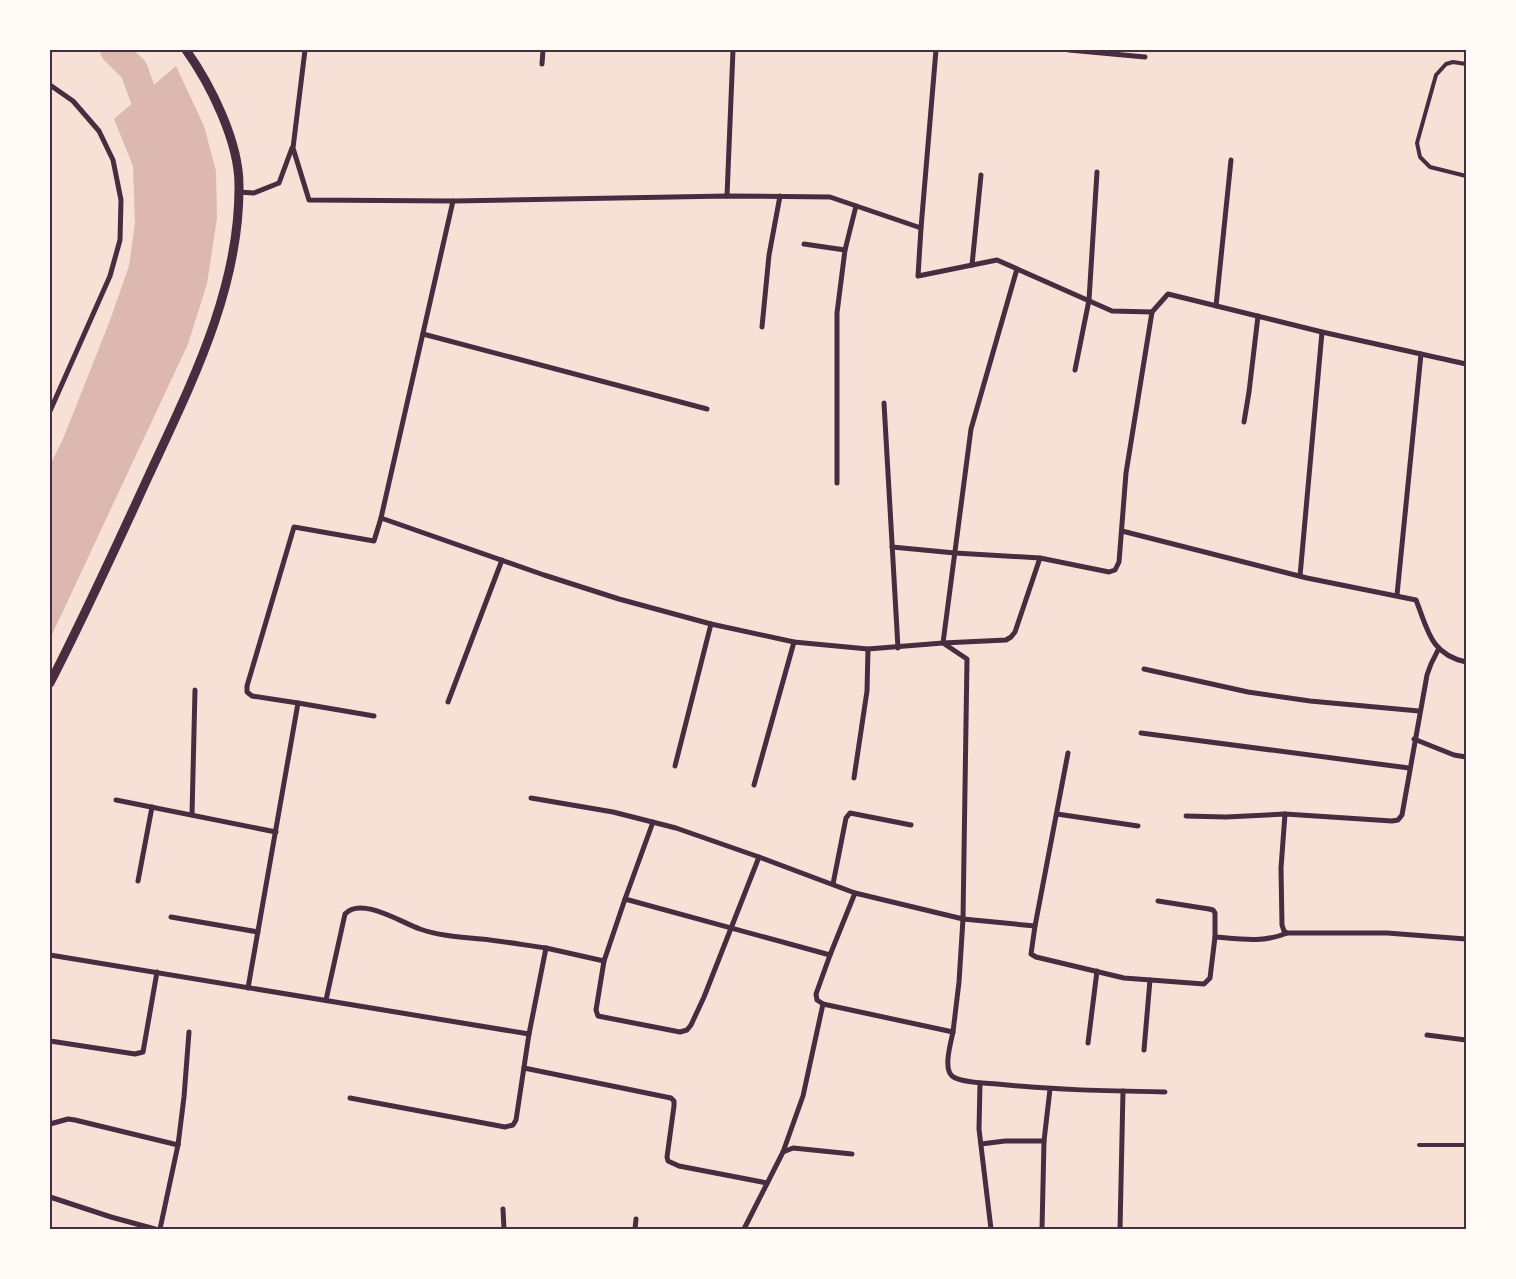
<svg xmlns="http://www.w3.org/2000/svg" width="1516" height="1279" font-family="Georgia,serif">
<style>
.water{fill:#dcb8b0}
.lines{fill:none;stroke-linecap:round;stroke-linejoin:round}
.river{stroke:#dcb8b0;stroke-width:28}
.service{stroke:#4a2c40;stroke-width:4}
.minor{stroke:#4a2c40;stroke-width:5}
.tertiary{stroke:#4a2c40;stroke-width:9}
.neatline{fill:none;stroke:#4a2c40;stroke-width:2}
</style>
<rect width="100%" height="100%" fill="#f7e1d7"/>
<!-- water -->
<path class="water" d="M176 66 204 126 216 171 217 218 207 284 188 344 50 639V465L63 439 109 323 129 266 135 223 133 166 114 119Z"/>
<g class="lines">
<!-- river -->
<path class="river" d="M114 50 134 70 155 129"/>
<!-- service -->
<g class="service">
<path d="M1466 64 1453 62 1446 64 1436 75 1417 143 1420 157 1430 167 1466 176"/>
<path d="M1419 1145H1466"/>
</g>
<!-- minor -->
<g class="minor">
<path d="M305 50 293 148 309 200 453 201 727 196 830 197 921 228 918 276 997 260 1112 311 1152 312 1168 294 1322 332 1466 364"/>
<path d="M1069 50 1145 57"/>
<path d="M542 64 543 50"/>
<path d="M50 85 73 101 99 131 113 160 121 200 120 240 110 276 50 411"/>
<path d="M238 192 254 193 279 183 292 148"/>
<path d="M727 196 733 50"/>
<path d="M921 228 936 50"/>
<path d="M804 244 845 250"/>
<path d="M972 265 981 175"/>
<path d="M1216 306 1231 160"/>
<path d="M762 327 769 255 780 196"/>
<path d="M423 334 707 409"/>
<path d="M1075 370 1089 300 1097 172"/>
<path d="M884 403 898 648"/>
<path d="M1244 422 1249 392 1258 316"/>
<path d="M837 483V313L845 250 856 206"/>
<path d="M381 518 544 575 619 599 711 624 794 642 868 649 943 643 1006 640 1011 637 1015 632 1040 558"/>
<path d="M1122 531 1307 578 1416 600C1428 630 1430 654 1466 662"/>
<path d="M892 547 955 553 1040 558 1109 572 1115 570 1119 562 1126 473 1152 312"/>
<path d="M1300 576 1322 332"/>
<path d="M1397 595 1421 354"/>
<path d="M1144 669 1248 692 1310 701 1419 711"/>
<path d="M448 702 502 560"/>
<path d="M298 703 374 716"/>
<path d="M1141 733 1409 768"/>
<path d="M1414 739 1454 755 1466 757"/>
<path d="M1068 753 1035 926 1031 954 1036 957 1124 978 1204 984 1210 978 1215 937V913L1213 910 1209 909 1158 901"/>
<path d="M675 766 711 624"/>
<path d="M854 778 867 691 868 649"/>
<path d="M754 785 794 642"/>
<path d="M531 798 613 812 676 828 759 857"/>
<path d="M116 800 276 832"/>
<path d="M1057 814 1138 826"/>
<path d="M1285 814 1281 868 1282 925 1284 931 1287 933H1387L1466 939"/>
<path d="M192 815 195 690"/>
<path d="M1186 816 1226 817 1285 814 1392 821 1398 820 1402 815 1427 675 1431 664 1438 650"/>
<path d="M138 881 152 807"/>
<path d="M833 884 846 818 850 813 911 825"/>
<path d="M625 899 653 822"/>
<path d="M171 917 258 932"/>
<path d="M1215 937C1240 939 1264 943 1287 933"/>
<path d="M50 955 529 1034"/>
<path d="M830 955 855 893"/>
<path d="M604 961 596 1010 598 1016 680 1032 687 1030 691 1025 704 997 759 857 855 893 963 919 967 659 943 643 971 429 1017 269"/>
<path d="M248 988 298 703 252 696 247 692V686L294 527 374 541 381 518 453 201"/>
<path d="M326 1000 345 914C361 896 402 923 420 929 440 936 460 937 481 939 502 941 524 945 546 948"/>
<path d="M953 1032 959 982 963 919 1035 926"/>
<path d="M1427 1035 1466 1040"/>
<path d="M50 1041 135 1054 143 1052 157 972"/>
<path d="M1088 1043 1097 971"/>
<path d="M1144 1050 1150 980"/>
<path d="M524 1068 671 1098 674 1101V1106L667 1157 668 1161 679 1166 767 1183"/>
<path d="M980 1083 979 1129 991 1229"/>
<path d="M350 1098 505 1127 513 1125 516 1120 529 1034 546 948 604 961 625 899 830 955 816 994 817 1000 823 1004 953 1032C951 1042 943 1068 952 1076 961 1083 986 1083 997 1084 1053 1090 1109 1091 1165 1092"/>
<path d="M50 1124 68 1119 75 1120 178 1145"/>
<path d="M981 1144 1005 1141H1044"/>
<path d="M783 1152 803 1096 823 1004"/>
<path d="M50 1197 111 1217 155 1229"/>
<path d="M503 1209 504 1229"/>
<path d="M160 1229 178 1145 184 1097 189 1032"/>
<path d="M635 1229 636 1219"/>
<path d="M744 1229 783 1152 793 1148 852 1154"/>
<path d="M1042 1229 1044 1141 1050 1089"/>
<path d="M1120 1229 1123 1091"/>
</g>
<!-- tertiary -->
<path class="tertiary" d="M50 683C85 615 117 545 149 475 191 384 240 289 239 185 239 142 211 85 186 50"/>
</g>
<!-- border -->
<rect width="1516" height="1279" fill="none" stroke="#fffaf5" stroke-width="102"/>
<rect x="51" y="51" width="1414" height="1177" class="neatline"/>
</svg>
